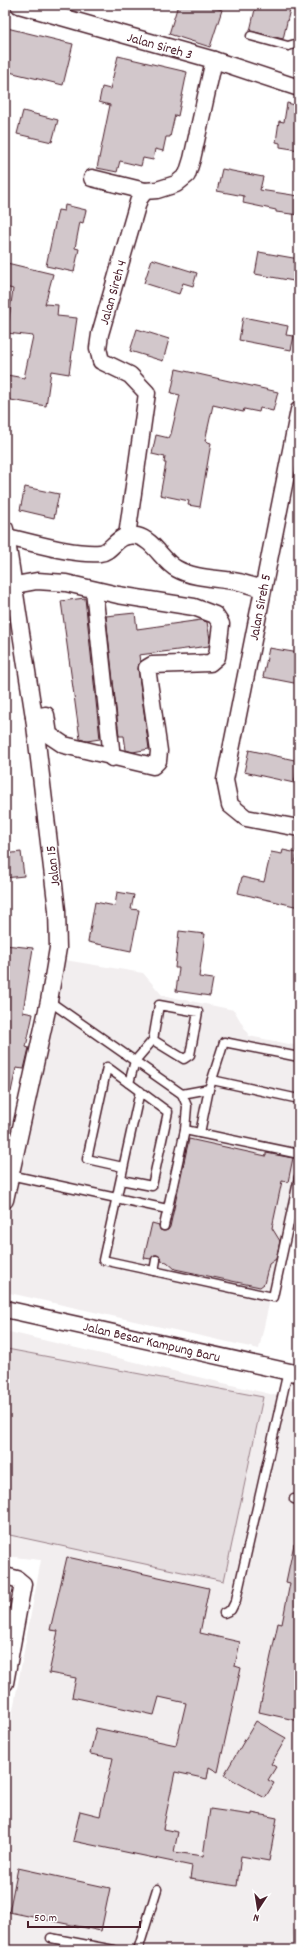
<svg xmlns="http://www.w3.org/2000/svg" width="304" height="1955" font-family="Dekko,sans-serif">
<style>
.built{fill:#f2eeef}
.green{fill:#e5dee0;stroke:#987e86}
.building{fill:#d2c7cb;stroke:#4a1f2b}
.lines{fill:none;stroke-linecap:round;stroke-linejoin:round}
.service-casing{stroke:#4a1f2b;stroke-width:11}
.minor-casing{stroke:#4a1f2b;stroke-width:19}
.service{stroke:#fff;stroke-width:8}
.minor{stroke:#fff;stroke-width:16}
.labels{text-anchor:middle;stroke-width:3;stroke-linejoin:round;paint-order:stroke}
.street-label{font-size:14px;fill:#4a1f2b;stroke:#fff}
</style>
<rect width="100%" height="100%" fill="#fff"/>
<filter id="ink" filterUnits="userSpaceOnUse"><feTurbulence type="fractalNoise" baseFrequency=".025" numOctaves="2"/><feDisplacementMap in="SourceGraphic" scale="8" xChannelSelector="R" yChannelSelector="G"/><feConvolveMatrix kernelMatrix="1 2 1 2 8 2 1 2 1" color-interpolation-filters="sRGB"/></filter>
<g filter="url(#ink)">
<!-- built -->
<g class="built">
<path d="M65 960 143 973 162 995 234 1010 249 1036 299 1046V1168L259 1349 5 1292V1232Z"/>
<path d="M5 1331 299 1401V1902L290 1950H5V1753L41 1560 5 1556Z"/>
</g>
<!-- green -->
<path class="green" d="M7 1349 263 1397 224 1581 5 1534V1359Z"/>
<!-- building -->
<g class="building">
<path d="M178 5H206L222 10 210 47 169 34Z"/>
<path d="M256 5H272L290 9 283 39 250 31Z"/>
<path d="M7 28 73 44 63 85 5 71V37Z"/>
<path d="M118 56 187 72 178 116 175 115 170 137H166L163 151 155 149 153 160 143 158 141 166 120 161 117 172 97 168 110 105 99 102 102 87 110 89Z"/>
<path d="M287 103 299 106V150L280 147V143L276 142 279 121 284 122Z"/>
<path d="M23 111 58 120 52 142 17 134Z"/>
<path d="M222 169 263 177 260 190 299 196V215L276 212V210L243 203 244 196 217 191Z"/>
<path d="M65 205 86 210 83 223 80 222 75 248 79 249 74 272 46 266 58 210 64 211Z"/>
<path d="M259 252 299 259V282L255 274Z"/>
<path d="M152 259 197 273 193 286 183 283 179 294 144 283Z"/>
<path d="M7 263 53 274 45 304 58 305 57 316 77 318 69 374 51 371 46 406 5 399 7 375 24 378 33 336 7 333 13 289 5 287Z"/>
<path d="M243 317 288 326 286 335 294 336 291 350 239 340Z"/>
<path d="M137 329 169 339 163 361 130 351Z"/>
<path d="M176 369 278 392 273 411 260 408 259 412 244 409 243 412 213 405 205 441 211 443 200 507 188 505 189 501 160 495 166 463H164L165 457 152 454 156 435 169 438 171 434 180 395 171 393Z"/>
<path d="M25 487 59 494 54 518 20 510Z"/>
<path d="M85 598 100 739 87 741 80 739 61 601Z"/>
<path d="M135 613 137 629 201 620 207 622 210 639 209 646 139 655 140 662 138 669 149 749 133 752 126 750 124 736H119L106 616Z"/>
<path d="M269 648 299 653V684L263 677Z"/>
<path d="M249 750 299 761 294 783 244 772Z"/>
<path d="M283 850 297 853 295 862H299V907L238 893 242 877 264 882 271 852 282 854Z"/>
<path d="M21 852 24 876 5 878V854Z"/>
<path d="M117 892 134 895 131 909 139 910 131 951 88 942 95 902 115 906Z"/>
<path d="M179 931 205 934 199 977 213 979 210 996 176 991 179 968H175Z"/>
<path d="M5 945 33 948 23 1012 33 1014 26 1047 29 1048 24 1069 16 1068 11 1092H5Z"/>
<path d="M189 1139 266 1156V1153L293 1158 288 1182 282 1181 272 1228 280 1241 276 1259 269 1264 264 1284 260 1287 175 1269 167 1262 161 1261V1258L157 1255H154L151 1259 144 1258 152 1223 159 1225 160 1230 163 1231 168 1230 170 1227Z"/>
<path d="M294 1544 299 1545V1721L259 1712 278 1623 282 1624 290 1583 286 1582Z"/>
<path d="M67 1557 209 1588 200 1633 240 1642 235 1666 241 1668 218 1772 209 1767 207 1779 175 1772 163 1829 178 1832 174 1852 203 1856 210 1809 252 1815V1813L277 1818 269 1861 241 1856 237 1886 190 1879 192 1866 73 1841 80 1811 100 1816 113 1758 90 1754 96 1728 176 1745 186 1703 159 1697 154 1715 72 1697 76 1678 49 1673 58 1631 50 1630Z"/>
<path d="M256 1721 286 1738 271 1764 276 1767 268 1780 274 1783 265 1798 224 1775Z"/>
<path d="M18 1868 110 1888 101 1931 9 1912Z"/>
</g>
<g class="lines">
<defs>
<g id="service">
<path d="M251 36 288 46 298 43 299 41"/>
<path d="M49 1001 182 1094 187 1106 185 1130 164 1226"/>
<path d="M212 1080 299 1099"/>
<path d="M129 1083 135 1061 153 1040 184 1059 190 1055 198 1012 159 1005 153 1040"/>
<path d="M140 1091 103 1260 273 1297 299 1177"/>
<path d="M182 1094 209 1089"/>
<path d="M185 1130 299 1154"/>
<path d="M200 1133 209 1089 224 1042 299 1057"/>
<path d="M10 1175 167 1209"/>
<path d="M121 1180 152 1186 168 1112 107 1067 87 1159 123 1167"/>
<path d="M154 1271 156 1260"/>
<path d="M294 1499 299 1500"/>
<path d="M224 1613 231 1610 236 1600 288 1371"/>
<path d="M51 1938 114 1950"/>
<path d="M138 1950 157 1889"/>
</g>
<g id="minor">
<path d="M19 5 214 60 299 88"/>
<path d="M92 178 145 191"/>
<path d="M299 410 225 780 230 805 246 818 299 828"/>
<path d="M5 529 34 717 57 910 58 948 49 1001 5 1200"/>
<path d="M127 536 147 393 130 375 101 361 98 348 100 334 139 199 145 191 157 190 176 184 187 175 192 159 214 60"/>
<path d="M7 537C35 543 71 555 100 553 113 552 117 532 137 536 154 540 162 561 177 569 195 579 219 578 239 582 247 584 255 587 263 589"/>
<path d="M15 585 37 581 66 583 118 595 194 607 215 615 221 624 217 657 210 663 152 665 147 668 159 751 158 761 153 766 64 745 49 735 46 715 34 717"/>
<path d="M94 590 112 758"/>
<path d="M5 1309 299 1374"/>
<path d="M5 1576 17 1579 23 1584 5 1683"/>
</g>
</defs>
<!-- service casing -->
<use href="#service" class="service-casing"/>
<!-- minor casing -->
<use href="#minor" class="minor-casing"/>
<!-- service -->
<use href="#service" class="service"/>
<!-- minor -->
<use href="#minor" class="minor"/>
</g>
</g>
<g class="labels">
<!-- street labels -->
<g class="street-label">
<text transform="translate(160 45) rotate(16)" y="5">Jalan Sireh 3</text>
<text transform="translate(112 292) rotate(-74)" y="5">Jalan Sireh 4</text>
<text transform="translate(259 607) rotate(-79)" y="5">Jalan Sireh 5</text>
<text transform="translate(52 866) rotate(-97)" y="5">Jalan 15</text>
<text transform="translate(152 1341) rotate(13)" y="5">Jalan Besar Kampung Baru</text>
</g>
</g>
<!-- margin -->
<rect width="304" height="1955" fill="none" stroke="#fff" stroke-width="20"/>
<rect x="10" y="10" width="284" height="1935" fill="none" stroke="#4a1f2b" stroke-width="1.5" filter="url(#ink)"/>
<!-- north arrow -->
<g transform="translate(258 1909) rotate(192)" stroke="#ffffff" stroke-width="3" paint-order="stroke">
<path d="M0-3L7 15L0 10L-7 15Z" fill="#4a1f2b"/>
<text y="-6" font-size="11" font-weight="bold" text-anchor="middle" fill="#4a1f2b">N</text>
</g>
<!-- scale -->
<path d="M28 1921v6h112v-6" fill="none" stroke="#4a1f2b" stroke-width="2"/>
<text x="34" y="1921" font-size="12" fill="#4a1f2b" stroke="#ffffff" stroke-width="3" paint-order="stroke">50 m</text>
</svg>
